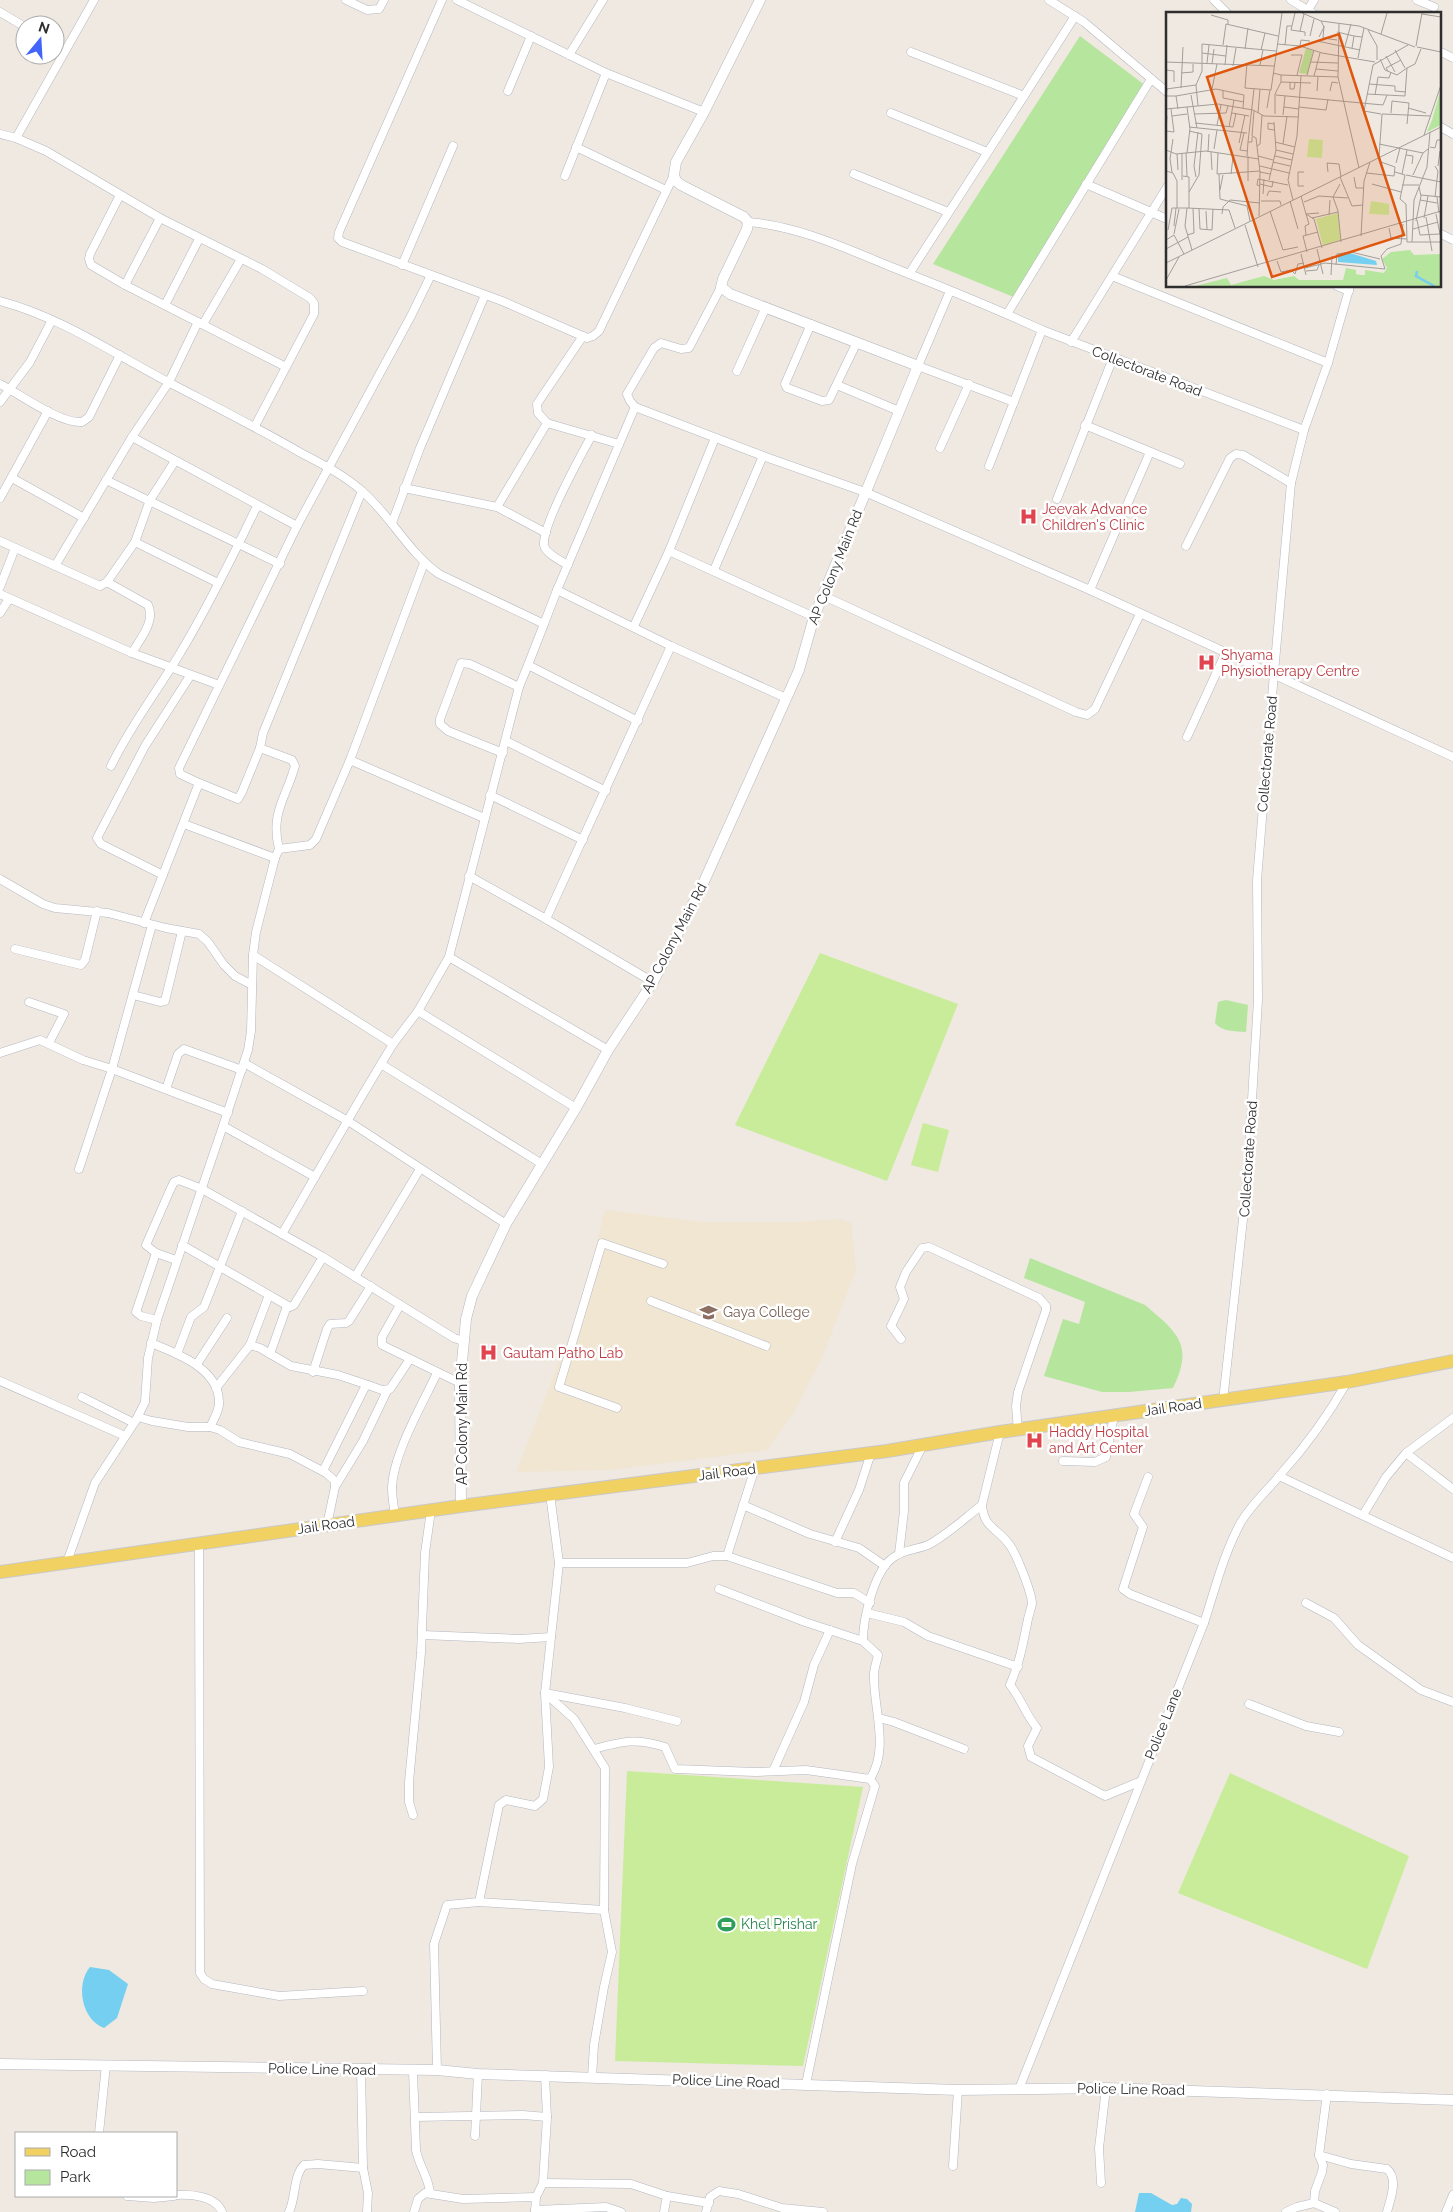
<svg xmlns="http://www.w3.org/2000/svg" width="1453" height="2212" font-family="Raleway,sans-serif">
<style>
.education{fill:#f0e6d1}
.green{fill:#b6e59e}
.pitch{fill:#c9ec9a}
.water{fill:#75cff0}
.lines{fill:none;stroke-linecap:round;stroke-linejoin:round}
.minor-casing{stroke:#b4b7c1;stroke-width:9}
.tertiary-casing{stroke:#b4b7c1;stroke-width:11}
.primary-casing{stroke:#c9c9c9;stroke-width:14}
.minor{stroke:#fff;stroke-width:8}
.tertiary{stroke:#fff;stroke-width:10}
.primary{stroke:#f2d163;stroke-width:12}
.labels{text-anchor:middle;stroke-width:5;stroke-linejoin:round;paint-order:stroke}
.street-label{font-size:14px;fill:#2e2e2e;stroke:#fff}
.health-label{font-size:14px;fill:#be3a42;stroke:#fff;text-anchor:start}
.education-label{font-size:14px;fill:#785e54;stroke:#fff;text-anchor:start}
.leisure-label{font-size:14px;fill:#27864d;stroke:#fff;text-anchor:start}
.inset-river{fill:none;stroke:#75cff0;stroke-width:2.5}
.inset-road{fill:none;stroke:#a29e99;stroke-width:1}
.view{fill:#df570e;fill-opacity:0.15;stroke:#df570e;stroke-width:2.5}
.inset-edge{fill:none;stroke:#2e2e2e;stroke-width:2.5}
</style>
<rect width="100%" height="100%" fill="#efe9e1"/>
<!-- education -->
<path class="education" d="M605 1210 702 1222H798L839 1219 851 1223 856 1270 821 1360 793 1414 767 1450 610 1470 516 1472 566 1344 588 1280Z"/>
<!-- green -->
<g class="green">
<path d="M1080 36 1146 86 1016 298 933 264Z"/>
<path d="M1226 1000 1248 1005 1246 1032C1235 1031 1222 1032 1215 1023L1218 1002Z"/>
<path d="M1030 1258 1145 1305C1178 1333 1194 1345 1173 1388L1129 1392H1102L1044 1376 1063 1319 1079 1324 1085 1302 1024 1278Z"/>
</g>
<!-- pitch -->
<g class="pitch">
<path d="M820 953 958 1004 887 1181 735 1125Z"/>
<path d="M923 1123 949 1130 938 1172 911 1165Z"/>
<path d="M627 1771 863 1787 803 2066 615 2061Z"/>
<path d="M1230 1773 1409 1856 1367 1969 1178 1893Z"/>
</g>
<!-- water -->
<g class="water">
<path d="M90 1967 109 1970 128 1984 117 2018 104 2028C82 2020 75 1985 90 1967Z"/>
<path d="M1139 2193H1151L1172 2205 1177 2204 1181 2198 1187 2199 1192 2204 1191 2212H1135Z"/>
</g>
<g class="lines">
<defs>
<g id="minor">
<path d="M346 0 367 10 379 9 384 0"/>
<path d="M442 0 339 232 338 238 342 242 502 301 587 338 593 336 599 331 674 175"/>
<path d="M457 0 606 73 704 112"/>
<path d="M1049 0 1084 22 1167 92"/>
<path d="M1214 0 1228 14"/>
<path d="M1291 0 1314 14"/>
<path d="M1417 0 1434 7"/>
<path d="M1307 11 1314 0"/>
<path d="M0 12 25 27"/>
<path d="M55 45 65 51"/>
<path d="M1439 51 1453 58"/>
<path d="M569 55 603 0"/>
<path d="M508 91 531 36"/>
<path d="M1024 96 1075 16"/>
<path d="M891 113 987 152"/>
<path d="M1439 126 1453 134"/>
<path d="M0 134 16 138 46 151 160 218 262 269 310 298 314 303V314L255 426"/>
<path d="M16 138 94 0"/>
<path d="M576 147 666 190"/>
<path d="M854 174 948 212"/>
<path d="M565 176 606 73"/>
<path d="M1086 184 1167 219"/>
<path d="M120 195 90 254 89 259 91 265 125 285 286 367"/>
<path d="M748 222C797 226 843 247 889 266 940 286 992 307 1042 330L1304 430 1291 483 1274 673 1257 880 1258 1000 1247 1183 1223 1401"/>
<path d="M1439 233 1453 240"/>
<path d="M402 265 453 146"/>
<path d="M909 274 1024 96 911 52"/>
<path d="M1112 276 1328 363"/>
<path d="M125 285 160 218"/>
<path d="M1337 286 1349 291"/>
<path d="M721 287 689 348 681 349 661 343 654 348 627 394 630 401 635 407 763 456 865 492 1090 590 1453 757"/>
<path d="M950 291 918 366 1014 402"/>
<path d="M0 301C61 317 114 354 170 383 214 406 258 428 301 453 322 464 344 475 362 491 391 516 408 552 439 574L544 624 557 590 671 646 786 698"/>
<path d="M165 305 199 239"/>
<path d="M1007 314 1151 79"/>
<path d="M203 324 241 259"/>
<path d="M811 324 785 384 787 388 790 389 822 401 829 400 857 342"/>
<path d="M1071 342 1167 187"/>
<path d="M737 371 766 307"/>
<path d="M0 384C20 394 60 424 82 422L89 417 120 355"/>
<path d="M837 385 899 411"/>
<path d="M0 402 30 362 52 320"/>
<path d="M547 423 619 444"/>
<path d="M1085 425 1180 464"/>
<path d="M1304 430 1328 363 1350 286"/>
<path d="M132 437 297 526"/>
<path d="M940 448 969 384"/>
<path d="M989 466 1042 330"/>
<path d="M12 478 84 518"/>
<path d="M106 480 280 564"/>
<path d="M404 488 497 507 546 533"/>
<path d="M0 498 48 411"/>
<path d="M1057 499 1113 358"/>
<path d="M497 507 547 423 538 413 537 404 583 336"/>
<path d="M392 523 420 448 485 295"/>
<path d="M0 541 100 586 107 582 135 542 150 500 175 461"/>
<path d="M135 542 218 583"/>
<path d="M1186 546 1230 458 1236 454 1243 455 1291 483"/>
<path d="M669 551 814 617"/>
<path d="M568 565C561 561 545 553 544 545 542 525 581 455 592 435"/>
<path d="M55 566 132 437 169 382 198 322"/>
<path d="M714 570 763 456"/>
<path d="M107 582 148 605C156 621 140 639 132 653"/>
<path d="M0 587 15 548"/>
<path d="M557 590 635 407"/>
<path d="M1090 590 1150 452"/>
<path d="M0 594 132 653 219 685"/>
<path d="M824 596 1076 712 1087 715 1095 709 1140 614"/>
<path d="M0 613 9 599"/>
<path d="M544 624 528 665 638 721"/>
<path d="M634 626 669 551 715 438"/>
<path d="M1187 737 1226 652"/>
<path d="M506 741 606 791"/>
<path d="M503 753 448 731 440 724V719L461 663 470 664 519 687"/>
<path d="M350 760 484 818"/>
<path d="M111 766C131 725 156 693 179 655 208 607 233 556 257 506"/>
<path d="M199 783 180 774 179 768 297 526 411 316 431 275"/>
<path d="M490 795 583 840"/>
<path d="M184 824 275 858"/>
<path d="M279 849 310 845 316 839 350 760 424 563"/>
<path d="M163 875 101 844 97 838 145 746 190 676"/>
<path d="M469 876 546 919 653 982"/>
<path d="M0 879 43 904 55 908 108 913 166 928 199 934 208 942 224 965 235 976 252 985"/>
<path d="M546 919 671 646"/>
<path d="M144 923 199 783 238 799 242 792 260 748"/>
<path d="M15 949 81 965 85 960 97 911"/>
<path d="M253 955 393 1044"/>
<path d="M449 957 608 1050"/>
<path d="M133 995 160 1002 165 1001 182 931"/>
<path d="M29 1002 64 1014 49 1043"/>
<path d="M418 1011 576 1108"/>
<path d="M0 1053 40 1040 83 1060 112 1069 228 1113"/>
<path d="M244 1063 348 1121 506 1224"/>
<path d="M381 1064 542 1164"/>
<path d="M166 1089 178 1054 184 1049 242 1070"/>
<path d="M79 1169 112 1069 152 925"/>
<path d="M315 1177 223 1126 248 1050 251 1031 253 955 256 932 275 858 279 849C270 813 286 798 295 766L292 760 260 748 263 733 362 491"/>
<path d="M282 1234 363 1094 393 1044 418 1011 449 957 519 687 528 665"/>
<path d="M182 1245 290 1307 294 1305 323 1257"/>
<path d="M156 1253 136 1312 141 1316 157 1320"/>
<path d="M176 1260 156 1253 146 1245 171 1188 174 1182 179 1180 202 1189 323 1257 454 1338 463 1341"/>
<path d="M355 1277 420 1169"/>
<path d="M651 1301 766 1346"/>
<path d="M400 1305 382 1337V1345L460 1383"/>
<path d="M901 1339 891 1326 904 1299 900 1287 906 1272 922 1248 929 1247 1039 1298 1046 1306V1310L1018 1392 1016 1406 1018 1431"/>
<path d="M151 1343C176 1353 218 1368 219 1401 220 1409 214 1419 210 1427"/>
<path d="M250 1345 269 1295"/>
<path d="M177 1354 191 1317 204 1307 242 1211"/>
<path d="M270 1354 287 1306"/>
<path d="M197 1364 227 1318"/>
<path d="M313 1372 327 1329 330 1324 346 1323 349 1321 371 1286"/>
<path d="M0 1381 125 1436"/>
<path d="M216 1388 250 1345 260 1348 291 1366 338 1375 368 1385"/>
<path d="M82 1397 134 1423"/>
<path d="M617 1408 559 1387 602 1243 663 1264"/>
<path d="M138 1417 152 1421 188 1427H210L220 1430 239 1442 290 1454 326 1473 335 1481V1487L327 1525"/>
<path d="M1000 1432 982 1505C984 1528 996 1527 1009 1544 1016 1553 1032 1593 1032 1604 1031 1609 1029 1614 1028 1619 1023 1643 1020 1662 1010 1685 1022 1700 1025 1714 1037 1728L1028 1746 1031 1757 1105 1796 1139 1782"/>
<path d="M1406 1453 1453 1489"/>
<path d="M1063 1461 1095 1462 1106 1457 1114 1416"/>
<path d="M323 1471 365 1387 368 1385 382 1390 390 1389 410 1359"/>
<path d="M1279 1476 1453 1558"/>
<path d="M1148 1477 1134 1514 1143 1527 1123 1589 1130 1594 1204 1623"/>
<path d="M335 1487 363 1441 387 1391"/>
<path d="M550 1494 559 1563 545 1693 574 1719 605 1768 604 1910 612 1952 604 1987 594 2045 592 2077"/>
<path d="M743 1505 810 1534 859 1548 885 1566"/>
<path d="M1363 1515 1386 1477 1406 1453 1453 1418"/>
<path d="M395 1516C394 1507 392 1497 392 1488 393 1454 422 1405 437 1373"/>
<path d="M835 1542 859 1490 871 1453"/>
<path d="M199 1543 200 1973 204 1979 212 1984 279 1996 363 1991"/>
<path d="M899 1554 904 1511V1483L923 1445"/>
<path d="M727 1556 755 1468"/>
<path d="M67 1562 95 1483 136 1420 145 1402 148 1358 157 1320 223 1126"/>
<path d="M559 1563H687L713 1556H727L837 1593H854L870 1603"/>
<path d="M719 1589 805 1622 863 1641"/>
<path d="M1306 1603 1334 1618 1358 1645 1421 1690 1453 1702"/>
<path d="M867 1613 904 1622 928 1636 1018 1667"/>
<path d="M423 1635 519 1639 551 1637"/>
<path d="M1249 1704 1306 1726 1339 1732"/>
<path d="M879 1718 894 1722 964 1749"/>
<path d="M594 1749C623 1741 636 1738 665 1747L675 1769 755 1772 806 1770 870 1779"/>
<path d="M773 1771 804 1702 814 1665 830 1630"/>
<path d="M413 1815 409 1802V1782L421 1653 425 1553 431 1510"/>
<path d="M479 1902 499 1805 506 1800 535 1806 543 1799 549 1767 545 1693 625 1708 677 1721"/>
<path d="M361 2070 363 2168 368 2193 367 2212"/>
<path d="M437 2070 434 1944 447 1905 479 1902 604 1910"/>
<path d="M413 2071 416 2150C419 2166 429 2178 430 2193"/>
<path d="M806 2084 852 1864 875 1786 870 1779C890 1748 873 1708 874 1674 874 1668 877 1661 878 1655L863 1641C863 1619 874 1570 894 1557 904 1549 918 1550 930 1544 948 1534 965 1518 982 1505"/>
<path d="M1019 2089 1204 1623C1215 1589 1224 1553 1241 1522 1252 1504 1267 1491 1280 1475 1306 1446 1328 1416 1347 1382"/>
<path d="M1327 2094 1319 2155 1323 2165 1322 2172 1315 2191 1314 2203 1335 2212"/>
<path d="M415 2117 523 2115 547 2117"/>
<path d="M99 2133 106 2065"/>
<path d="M475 2136 478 2074"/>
<path d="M1319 2155 1351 2164 1387 2169C1399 2179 1390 2200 1387 2212"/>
<path d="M953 2166 958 2090"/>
<path d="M543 2183 631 2184 667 2196 709 2203"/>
<path d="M1101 2183 1099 2148 1106 2088"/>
<path d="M176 2195C191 2194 216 2196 222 2212"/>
<path d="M127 2196 154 2198 174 2196"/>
<path d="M535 2210 606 2207 621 2212"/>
<path d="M289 2212C296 2198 293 2176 304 2165L318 2164 363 2168"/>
<path d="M414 2212 418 2199 425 2193 463 2199 536 2197"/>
<path d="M535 2212 536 2197 543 2183 547 2117 545 2075"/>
<path d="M664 2212 667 2196"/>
<path d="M706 2212 710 2197 719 2191 738 2194 782 2208 823 2212"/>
<path d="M1286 2212 1297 2207 1314 2203"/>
<path d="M1446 2212 1453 2195"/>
</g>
<g id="tertiary">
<path d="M461 1506 460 1383 466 1319 472 1296 506 1224 576 1108 608 1050 653 982 702 886 799 670 814 617 918 366 730 294 721 287 723 279 747 229 748 222 744 217 681 185 676 181 674 175 676 162 704 112 760 0"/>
<path d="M0 2064 437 2070 478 2074 958 2090 1106 2088 1453 2100"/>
</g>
<path id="primary" d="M0 1572 461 1506 887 1451 1000 1432 1347 1382 1453 1361"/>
</defs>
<!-- minor casing -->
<use href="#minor" class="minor-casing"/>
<!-- tertiary casing -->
<use href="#tertiary" class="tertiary-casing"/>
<!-- primary casing -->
<use href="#primary" class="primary-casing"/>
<!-- minor -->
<use href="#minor" class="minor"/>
<!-- tertiary -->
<use href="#tertiary" class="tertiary"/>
<!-- primary -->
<use href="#primary" class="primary"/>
</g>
<!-- icons -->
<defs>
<symbol id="hospital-bare" viewBox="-9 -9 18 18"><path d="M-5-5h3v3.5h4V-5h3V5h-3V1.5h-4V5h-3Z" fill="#e0444e" stroke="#fff" stroke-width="2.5" paint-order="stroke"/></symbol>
<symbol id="university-bare" viewBox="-9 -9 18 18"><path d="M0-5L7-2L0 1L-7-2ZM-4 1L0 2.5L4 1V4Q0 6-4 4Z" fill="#8d6e63" stroke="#fff" stroke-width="2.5" paint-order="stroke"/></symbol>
<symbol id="stadium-bare" viewBox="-9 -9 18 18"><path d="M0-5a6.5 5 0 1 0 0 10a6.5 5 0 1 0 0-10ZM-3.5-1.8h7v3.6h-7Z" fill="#2e9e5b" stroke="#fff" stroke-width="2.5" paint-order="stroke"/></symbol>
</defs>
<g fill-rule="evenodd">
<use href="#hospital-bare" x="1016" y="504" width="25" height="25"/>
<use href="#hospital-bare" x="1194" y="650" width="25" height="25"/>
<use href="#university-bare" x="696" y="1300" width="25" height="25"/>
<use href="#hospital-bare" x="476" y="1340" width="25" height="25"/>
<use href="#hospital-bare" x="1022" y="1428" width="25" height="25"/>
<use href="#stadium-bare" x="714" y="1912" width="25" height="25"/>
</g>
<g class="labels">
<!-- street labels -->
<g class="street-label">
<text transform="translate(1147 371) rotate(21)" y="5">Collectorate Road</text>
<text transform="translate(835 567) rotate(-68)" y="5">AP Colony Main Rd</text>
<text transform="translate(1267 754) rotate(-85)" y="5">Collectorate Road</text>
<text transform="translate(674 938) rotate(-62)" y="5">AP Colony Main Rd</text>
<text transform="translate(1248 1159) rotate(-86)" y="5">Collectorate Road</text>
<text transform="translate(1173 1407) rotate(-8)" y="5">Jail Road</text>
<text transform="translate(462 1424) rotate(-90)" y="5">AP Colony Main Rd</text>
<text transform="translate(727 1472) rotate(-7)" y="5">Jail Road</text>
<text transform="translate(326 1525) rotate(-8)" y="5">Jail Road</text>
<text transform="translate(1163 1724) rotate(-68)" y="5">Police Lane</text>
<text transform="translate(322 2069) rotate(1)" y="5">Police Line Road</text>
<text transform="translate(726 2081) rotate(2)" y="5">Police Line Road</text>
<text transform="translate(1131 2089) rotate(1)" y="5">Police Line Road</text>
</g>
<!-- health labels -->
<g class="health-label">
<text x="1042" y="514">Jeevak Advance<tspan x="1042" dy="16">Children's Clinic</tspan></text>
<text x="1221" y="660">Shyama<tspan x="1221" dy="16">Physiotherapy Centre</tspan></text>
<text x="503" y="1358">Gautam Patho Lab</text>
<text x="1049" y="1437">Haddy Hospital<tspan x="1049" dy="16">and Art Center</tspan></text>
</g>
<!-- education labels -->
<g class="education-label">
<text x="723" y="1317">Gaya College</text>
</g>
<!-- leisure labels -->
<g class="leisure-label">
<text x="741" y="1929">Khel Prishar</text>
</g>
</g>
<!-- overview -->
<g transform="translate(1166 12)">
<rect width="275" height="275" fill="#efe9e1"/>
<path d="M140 36 147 39 142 62 133 61ZM275 77V113L261 120 266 108ZM244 238 248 243 275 242V274H29L61 266 65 273 98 264 108 268 128 264 133 268H177L180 256 190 258V262L195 263H199V258L218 261 221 256 216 247 225 240Z" fill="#b6e59e"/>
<path d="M143 127 157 128 156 146 141 145ZM205 189 223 192V203L203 202ZM172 201 174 228 157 234 150 207Z" fill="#c9ec9a"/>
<path d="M184 241 210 249 211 253 172 250V244Z" fill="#75cff0"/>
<path class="inset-river" d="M251 259 250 264 268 274"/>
<path class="inset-road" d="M129 1 125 18 139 20V24M136 1 155 9 193 14 249 35M256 2 275 5M45 3 62 8V12M158 14 157 26 171 28M202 18 211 34V48M134 19 138 2M171 20 188 24M215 22 221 1M144 24 148 7M153 25 158 15 155 9M151 29 194 38M111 32 134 34 156 41 209 50M57 33 60 12 112 24M119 33 121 14H126M134 34 135 28 144 29M179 34 185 12M250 34 256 1M251 35 275 40M186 36 188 24 196 25M79 37 82 16M95 38 99 21M229 38 239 56M36 41 60 44M125 43H136L131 63M220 44 229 60M192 46 198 16M0 50 108 54M145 50 172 51M41 51 43 33M81 51 79 76 105 78 116 1M46 52 48 37M59 53 61 33M94 53 97 38M67 54 70 36M241 56 249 52 255 37M150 57 172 59M0 58 8 59V70M222 59 220 56 235 48M15 61 27 60V52M107 61 115 63V70L145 71M115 63 172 65 193 156M141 63 148 38M148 64 154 41M172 65 173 12M124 70V77H128L129 71M203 72 229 74V79L240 80M30 73 32 94M15 76 17 35M0 77 30 73 36 59V32L110 39M1 77 0 84H10L12 97M46 77 51 52M57 79V86L78 90M151 79 152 64M164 79 166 70 172 71M201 82 239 84 241 56 231 63 219 58 214 47M25 83 31 116M110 83 217 93 221 83M209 83 212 65 223 66 225 60M10 84 50 77 78 83 77 96M21 95 24 117 21 141M118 95 133 97M133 95 160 98 162 87M101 96 104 78M242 96 260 101M0 97 52 92 87 98 98 104 133 105M88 99 86 124 90 126 94 160 104 162M66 101 83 104M92 101 94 77M225 101 226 89 243 91 241 112M28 102 60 101 62 94M109 102V82L115 70M215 102 198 99 207 53 242 33M117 103 119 84M1 104 0 119 8 120 5 97M6 104 21 102M29 111 67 115 70 101M108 112 102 111V117L108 118M51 113 55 93M23 115 81 121M63 115 68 88M78 121 74 138 81 139M258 123 275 73M82 130 88 77M109 130 129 135M73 131 79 103M117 132 121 104M213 132 257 141 262 137M91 134 94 132 96 103M264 135 269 136 271 128H275M48 137 51 118M0 138 10 142 40 139 93 147M110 138 127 142M42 140 43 122M45 140 46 158M20 141 21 164M52 141 51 162 94 159M11 142 12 158M240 143 247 144 246 152M81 144 82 130H86V125M82 144V169M92 144 107 148M109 144 126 148M107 150 124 154M230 151 234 136M94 154 123 161M272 154 274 139M0 159 7 161 11 169V196M6 160 4 147 7 127M138 160H132V174H138M162 160 161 151 173 152 175 165M229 160 239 163 234 187 240 192 241 230H275M200 161 228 164 229 155 215 150 213 145 216 102 265 104M53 162 54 187 81 194 84 209M65 162 67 145M236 162 241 138M240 163 275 170M247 163 257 141M17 164 23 165V196M30 165 28 154 32 120M174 165 186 194 197 193M188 165 190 176H198M16 168V142M103 168 110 138 108 110M94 172 106 175 107 169M174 172 167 185 172 199 175 230M206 172 235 180M236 173H253M94 174 91 173 92 167 122 173M54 178 57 163M23 180 33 163 36 122 23 119M97 182 98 167M255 183 275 185M101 184 103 179 115 180M135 184 140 202 148 207 156 236M167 185 182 186M269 185 272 159 269 154M271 185 273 201M127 188 122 168 131 124 135 64M254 188 271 191M95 189H114L115 193M124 189 132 217M138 190 153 184 167 185M33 196 34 217 46 218 47 197M40 199 41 217M104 199 117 238 132 235M56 202 57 195 64 188 94 191M163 203 164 188M93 204 94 160M260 205 266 239M146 206 172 200M258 206 262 184M251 208 254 223 274 222 270 202M250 209 255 184 253 175M79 213 92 255M8 214 10 196M223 216 225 226 241 227M247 217 272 210M2 218 6 196H21M8 222 13 197M21 223 28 221 27 196M140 223 139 214 143 212 140 202 153 201M195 224 198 169 204 150M0 228 8 223 18 242M246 230 248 188 261 155 264 120M0 237 22 225M151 237 157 262M26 238 19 214 21 196 63 198 69 216M141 240 137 224 152 220M135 242 140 263M111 249 115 260 125 258 129 262 132 252 138 251M0 251 275 115M170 253 171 242 185 240 214 247M139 256 159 251 219 257 215 244 221 237 235 232 237 212M140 259 151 258 153 253M165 263 166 244M0 268 13 245M19 274 275 199"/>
<path class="view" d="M173 22 238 223 106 265 41 65Z"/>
<rect width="275" height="275" class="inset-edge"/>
</g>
<!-- legend -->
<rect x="15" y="2132" width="162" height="65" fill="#ffffff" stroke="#ababab"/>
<rect x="25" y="2148" width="25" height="8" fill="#f2d163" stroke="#ababab"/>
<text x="60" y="2157" font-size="15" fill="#2e2e2e">Road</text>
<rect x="25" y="2170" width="25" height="15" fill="#b6e59e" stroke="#ababab"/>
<text x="60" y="2182" font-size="15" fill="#2e2e2e">Park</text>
<!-- north arrow -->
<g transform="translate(40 40) rotate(18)"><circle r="24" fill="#ffffff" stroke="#ababab"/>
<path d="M0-4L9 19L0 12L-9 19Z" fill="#4264fb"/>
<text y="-8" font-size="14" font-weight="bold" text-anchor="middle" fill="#2e2e2e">N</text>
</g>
</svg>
